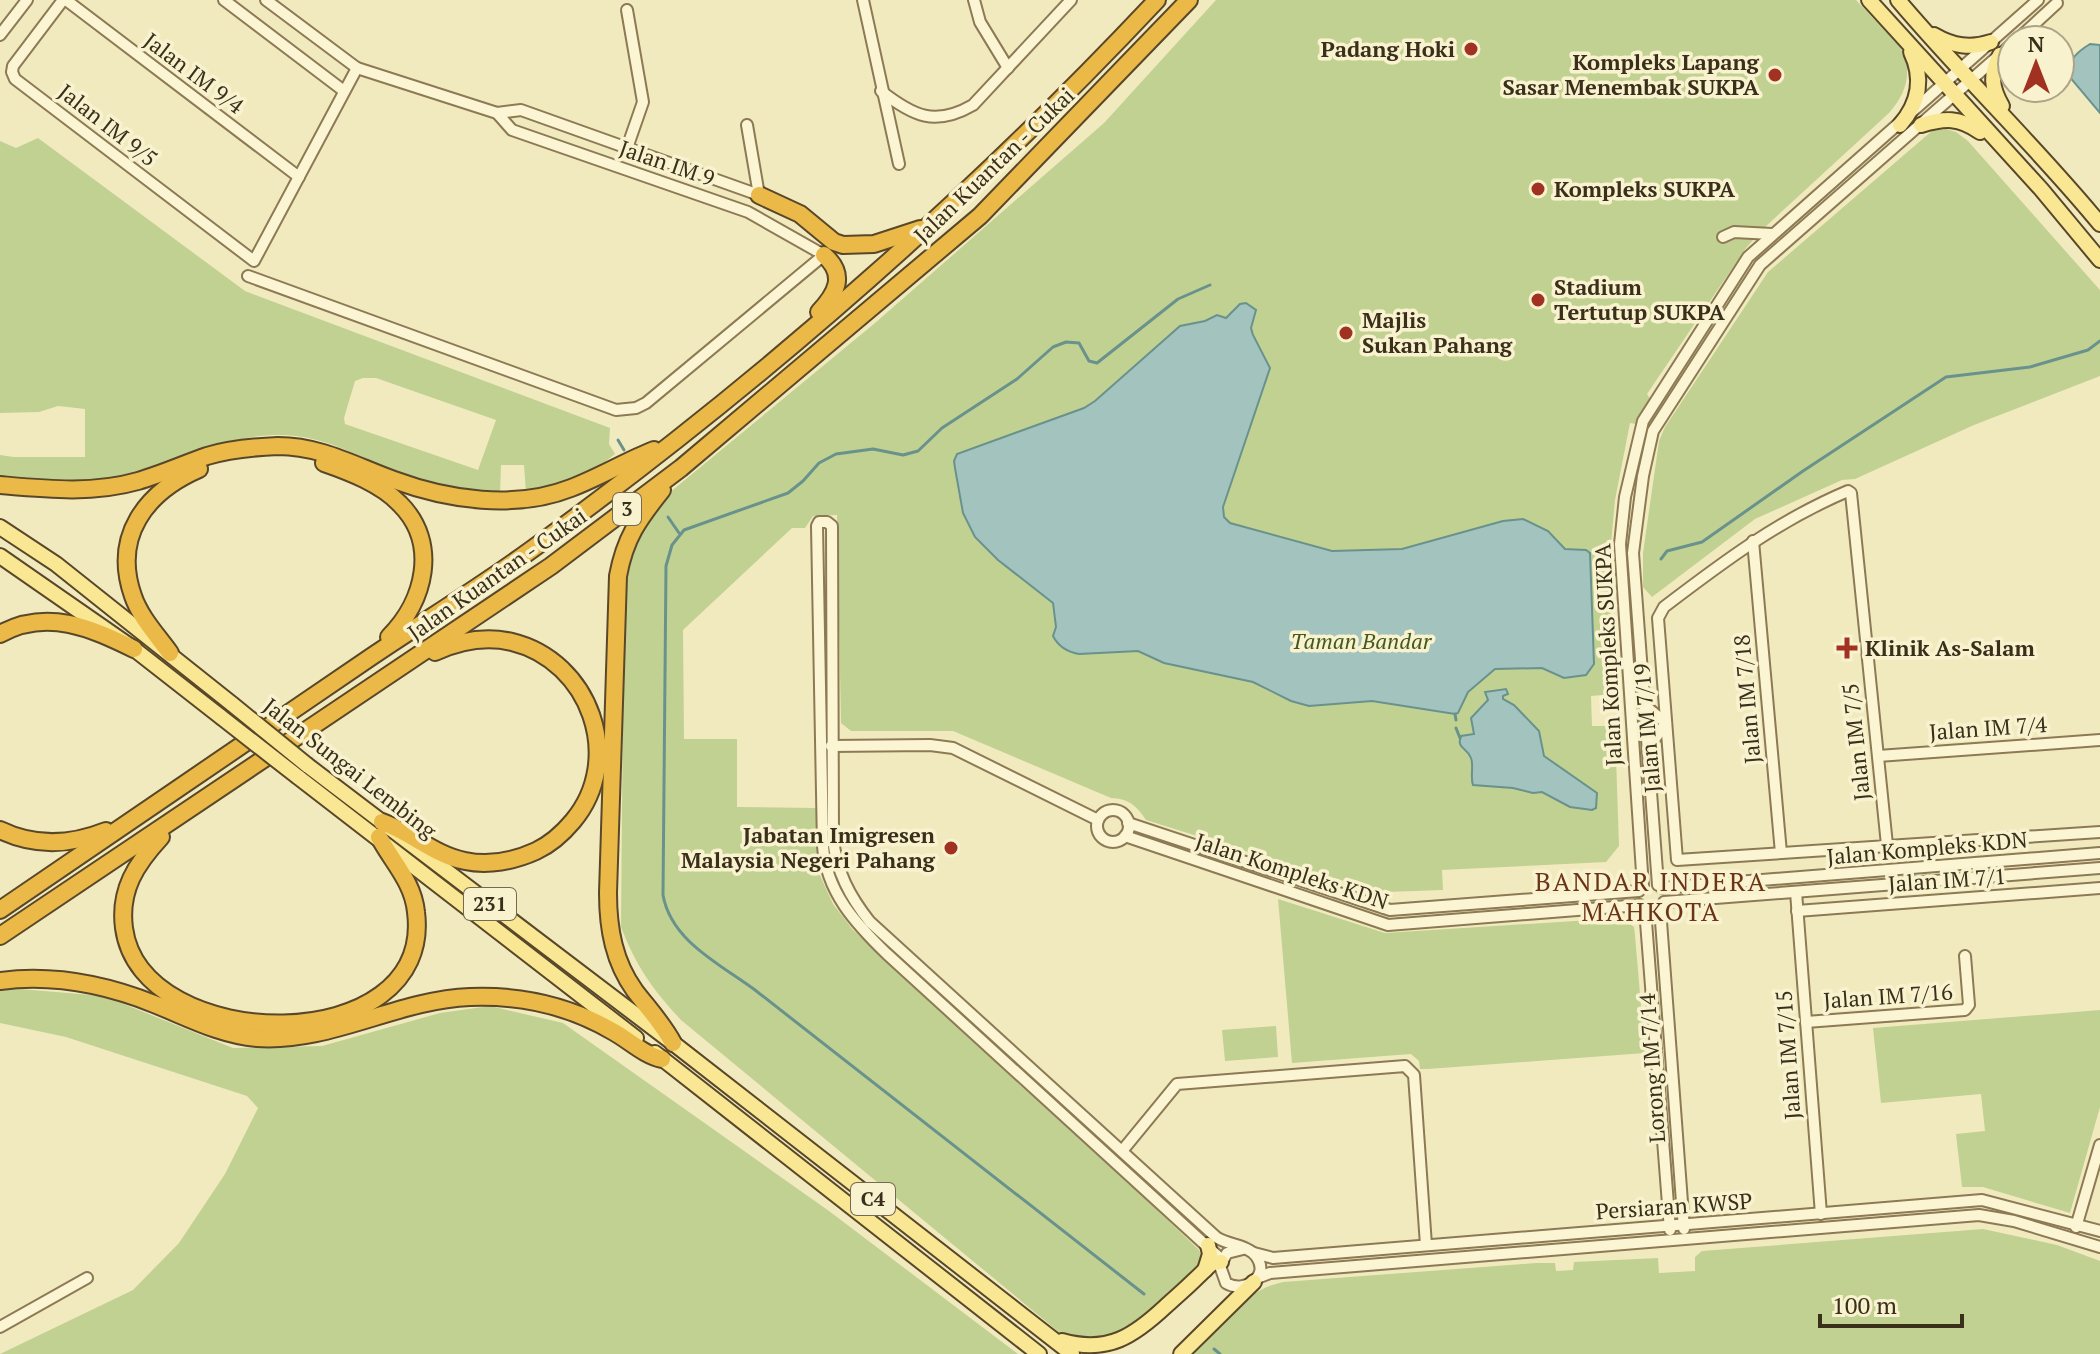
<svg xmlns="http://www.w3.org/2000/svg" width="2100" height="1354" font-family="'PT Serif',serif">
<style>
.green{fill:#c1d192;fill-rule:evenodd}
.water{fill:#a3c3be;stroke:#69928d;stroke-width:2}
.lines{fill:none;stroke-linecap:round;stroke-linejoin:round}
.stream{stroke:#69928d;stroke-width:3}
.minor-casing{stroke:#8c7a55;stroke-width:14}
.major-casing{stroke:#59472a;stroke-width:18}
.highway-casing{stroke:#59472a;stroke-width:20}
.minor{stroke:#fcf5d3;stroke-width:10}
.major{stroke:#f9e793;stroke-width:14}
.highway{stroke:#eab947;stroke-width:16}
.major-bridge-casing{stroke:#59472a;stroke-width:18;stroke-linecap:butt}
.major-bridge{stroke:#f9e793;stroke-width:14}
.poi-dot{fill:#a13120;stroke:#f9f2cf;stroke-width:3}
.labels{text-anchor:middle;stroke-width:7;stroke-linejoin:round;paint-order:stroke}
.shield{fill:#f9f2cf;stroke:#736a51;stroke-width:2}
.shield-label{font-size:20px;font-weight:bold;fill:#3a2f1b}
.poi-label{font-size:22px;font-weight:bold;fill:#3a2f1b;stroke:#f9f2cf;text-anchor:start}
.street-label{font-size:22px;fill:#3a2f1b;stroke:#f9f2cf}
.park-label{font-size:22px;font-style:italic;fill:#435920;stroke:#f9f2cf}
.quarter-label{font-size:26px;letter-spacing:2px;fill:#6b3417;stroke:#f9f2cf}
</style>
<rect width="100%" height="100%" fill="#f2eabf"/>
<!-- green -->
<g class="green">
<path d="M1216 0H1856L1900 47C1914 71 1906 94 1889 113L1764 228 1746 248 1647 394 1651 400 1636 424 1630 423 1615 500 1609 566 1614 694 1591 696 1592 726H1615L1619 846 1606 862 1442 870 1443 890 1386 892 1318 874 1146 820C1136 805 1129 799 1111 798L953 731H851L841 723 837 515 813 516 805 528H792L683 630 684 739H737V807L816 808 818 871 833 904 853 930 1020 1085 1081 1137 1199 1250 1201 1254 1198 1268 1129 1332 1110 1339 1073 1338 1060 1333 681 1020C653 990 636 966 621 927L624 579 638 532 663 498 875 323 1104 123Z"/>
<path d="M1946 129 1956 132 1968 141 2100 290V376L1974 425 1855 479 1842 480 1755 519 1652 597 1643 587V553L1659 441 1665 427 1768 272 1926 136 1932 131Z"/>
<path d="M38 138 245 291 610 428 609 444 615 454C585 478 564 485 526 493L524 465H501L500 494C471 493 439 487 411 477 365 462 330 435 279 435 228 435 181 459 133 474 91 487 42 484 0 477V455L14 457H85V409L58 406 39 412 0 413V141L16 148ZM363 378H376L496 420 478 470 345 424 344 418 355 381Z"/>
<path d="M1278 899 1385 933 1622 918 1634 927 1635 935 1645 1053 1428 1069H1420L1419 1061 1411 1054 1292 1063Z"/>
<path d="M8 988 104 996 233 1048 322 1046 440 1013 490 1006 563 1023 829 1211 1018 1354H0L133 1290 179 1243 225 1174 258 1108 247 1096 66 1037 0 1023V991Z"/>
<path d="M2100 1010V1107L2070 1213 1983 1187H1962L1956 1134 1985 1131 1981 1094 1881 1103 1873 1028Z"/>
<path d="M1276 1026 1278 1057 1225 1061 1222 1030Z"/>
<path d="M1983 1229 2057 1245 2100 1261V1354H1188C1215 1328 1244 1290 1283 1282L1536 1263H1555L1556 1271 1573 1270 1574 1262 1658 1258 1659 1273 1695 1271V1257L1702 1251Z"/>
</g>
<!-- water -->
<g class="water">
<path d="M2090 44 2100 45V113L2068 75C2069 59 2077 52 2090 44Z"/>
<path d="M1246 303 1256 310 1251 328 1253 335 1270 368 1223 507 1224 517 1230 523 1332 551 1402 549 1503 521 1523 519 1548 531 1565 549 1586 550 1590 553 1594 664 1586 675 1564 678 1542 668 1495 669 1468 692 1458 713 1455 714 1372 701 1309 706 1291 701 1253 682 1164 663 1138 651 1079 654C1068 652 1058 646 1053 636L1056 627 1053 603 998 560 975 537 963 513 955 468 954 461 957 454 1084 408 1095 401 1180 326 1205 321 1217 315 1226 318 1240 304Z"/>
<path d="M1506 689 1508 694 1503 696V699L1514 705 1539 731 1544 756 1597 793 1596 808 1592 810 1570 807 1542 792 1533 793 1513 788 1473 785C1470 777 1474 766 1471 758 1467 747 1456 749 1461 736L1474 734 1471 718 1488 700 1485 692Z"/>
</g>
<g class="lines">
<!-- stream -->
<g class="stream">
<path d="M618 440 624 450"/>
<path d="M668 517 679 533"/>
<path d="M1661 559 1667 551 1702 542 1803 471 1946 377 2030 367 2088 350 2100 341"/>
<path d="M1455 714 1456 720"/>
<path d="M1456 728 1460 738"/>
<path d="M1144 1294 755 990C720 964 671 941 663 895L666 566 672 545 684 530 788 493 803 481 819 463 836 454 873 449 903 455 918 451 942 428 1017 379 1053 347 1066 342 1079 343 1089 361 1097 363 1178 299 1210 285"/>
<path d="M1214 1349 1220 1354"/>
</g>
<defs>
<g id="minor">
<path d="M63 0 13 66 12 72 15 79 254 261 357 68"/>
<path d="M66 0 299 177"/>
<path d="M224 0 344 91"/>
<path d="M266 0 357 68 497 113 521 110 759 195 747 125"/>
<path d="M863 0 899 164"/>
<path d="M974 0 980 22 1008 68"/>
<path d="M0 35 27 0"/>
<path d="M2017 40 2057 3"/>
<path d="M881 91C913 116 935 127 973 105L1071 0"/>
<path d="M627 148 643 102 627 10"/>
<path d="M1723 237 1734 232 1772 234"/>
<path d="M248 276 616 410 636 408 646 403 824 255 748 212 512 130 497 113"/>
<path d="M1753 541 1781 853"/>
<path d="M1643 704 1666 723 1648 748"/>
<path d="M831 746 930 745 953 748 1098 820"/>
<path d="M1878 756 2100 740"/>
<circle cx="1113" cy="826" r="16"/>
<path d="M1128 823 1390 910 1639 891"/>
<path d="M1125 836 1388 925 1640 905"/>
<path d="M1887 845 1851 493 1848 491C1779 520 1723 562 1664 607L1658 618 1677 860 2100 832"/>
<path d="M1658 885 1633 553 1643 476 1653 431 1760 265 2012 44"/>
<path d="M1643 887 1620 544 1625 497 1643 421 1748 257 2038 0"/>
<path d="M1662 888 2100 853"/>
<path d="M1796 892 1821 1214"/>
<path d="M1664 902 2100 868"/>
<path d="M1660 908 1684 1229"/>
<path d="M1645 909 1670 1230"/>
<path d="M1797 911 2100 888"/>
<path d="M1806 1022 1965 1010 1969 1005 1965 956"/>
<path d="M1122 1151 1177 1084 1405 1066 1414 1075 1426 1245"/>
<path d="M2076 1227 2100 1145"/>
<path d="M1254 1253 1273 1258 1982 1200 2100 1231"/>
<path d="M1222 1260 887 954C856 924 826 892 823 846L817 526 819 522H827L832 526 833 838C836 871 850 897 870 922L1216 1237C1227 1245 1248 1245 1256 1256 1271 1277 1244 1294 1226 1283L1220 1266 1227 1253 1243 1249"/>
<path d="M1257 1278 1270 1273 1979 1215 2014 1221 2100 1247"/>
<path d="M0 1327 87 1278"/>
</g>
<g id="major">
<path d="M1869 0 2041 189 2100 260"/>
<path d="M1898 0C1963 77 2036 146 2100 224"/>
<path d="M1934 35C1953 46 1970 49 1991 42"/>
<path d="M2000 55C1990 75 1991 87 2002 106"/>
<path d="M1900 125C1919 103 1924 79 1911 52"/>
<path d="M1921 125C1945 118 1959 117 1980 132"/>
<path d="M0 527 56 564 232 704"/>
<path d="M0 556 134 649 221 717"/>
<path d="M307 765 673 1043 1072 1354"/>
<path d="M298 777 636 1038"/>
<path d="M655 1053 1039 1354"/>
<path d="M1205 1270 1210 1254 1208 1245"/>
<path d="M1062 1341C1108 1354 1134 1336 1166 1306 1182 1292 1197 1278 1212 1263L1221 1262"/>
<path d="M1181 1354 1254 1282"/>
</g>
<g id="highway">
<path d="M759 195 800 214 834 242 843 245 874 244 920 229"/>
<path d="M819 312C836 294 847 275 824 255"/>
<path d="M324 463C350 472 381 484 400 504 439 543 425 601 389 637"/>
<path d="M0 485C46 489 93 494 138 481 162 474 184 464 207 456 230 449 254 447 278 446 321 446 355 466 394 480 448 500 515 510 571 488 600 477 626 461 654 450"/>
<path d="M662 490C638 520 625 538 618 576L608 893C608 929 614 962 635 991 648 1008 663 1024 673 1043"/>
<path d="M0 634C47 608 91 628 134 649"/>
<path d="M170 653C157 635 140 617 133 596 112 536 146 492 199 469"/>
<path d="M382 822C411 832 434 855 465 861 488 866 514 861 536 851 551 844 563 833 573 821 625 759 590 661 512 642 486 636 459 641 435 652"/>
<path d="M0 830C35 847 71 845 106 831"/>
<path d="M161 837C136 864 119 890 124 928 141 1056 435 1060 416 912 413 882 393 863 379 837"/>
<path d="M0 910C123 827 245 742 368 659 427 619 489 582 546 539 766 378 971 198 1157 0"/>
<path d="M0 936 551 566 681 468 980 216 1189 0"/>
<path d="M0 981C54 974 104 984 154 1004 187 1017 220 1035 257 1038 331 1043 396 1000 470 997 521 995 570 1006 614 1032 630 1041 644 1055 662 1059"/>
</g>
</defs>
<!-- minor casing -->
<use href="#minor" class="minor-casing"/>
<!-- major casing -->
<use href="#major" class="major-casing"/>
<!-- highway casing -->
<use href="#highway" class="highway-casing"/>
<!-- minor -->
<use href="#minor" class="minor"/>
<!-- major -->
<use href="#major" class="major"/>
<!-- highway -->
<use href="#highway" class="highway"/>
<defs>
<g id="major-bridge">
<path d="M232 704 307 765"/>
<path d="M221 717 298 777"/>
</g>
</defs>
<!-- major-bridge casing -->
<use href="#major-bridge" class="major-bridge-casing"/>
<!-- major-bridge -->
<use href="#major-bridge" class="major-bridge"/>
</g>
<!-- markers -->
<g class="poi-dot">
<circle cx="1471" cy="49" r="8"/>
<circle cx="1775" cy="75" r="8"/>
<circle cx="1538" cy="189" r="8"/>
<circle cx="1538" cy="300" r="8"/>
<circle cx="1346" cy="333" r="8"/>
<path d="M1843 636h8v8h8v8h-8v8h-8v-8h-8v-8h8z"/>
<circle cx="951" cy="848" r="8"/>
</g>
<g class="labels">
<!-- shield labels -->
<g class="shield">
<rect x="613" y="493" width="28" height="32" rx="6"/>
<rect x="464" y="888" width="52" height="32" rx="6"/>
<rect x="851" y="1183" width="44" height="32" rx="6"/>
</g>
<g class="shield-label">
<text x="627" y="516">3</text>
<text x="490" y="911">231</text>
<text x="873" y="1206">C4</text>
</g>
<!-- poi labels -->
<g class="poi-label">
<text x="1455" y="57" text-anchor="end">Padang Hoki</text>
<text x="1759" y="70" text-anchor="end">Kompleks Lapang<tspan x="1759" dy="25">Sasar Menembak SUKPA</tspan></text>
<text x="1554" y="197">Kompleks SUKPA</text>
<text x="1554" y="295">Stadium<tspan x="1554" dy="25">Tertutup SUKPA</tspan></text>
<text x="1362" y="328">Majlis<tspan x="1362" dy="25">Sukan Pahang</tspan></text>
<text x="1865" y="656">Klinik As-Salam</text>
<text x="935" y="843" text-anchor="end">Jabatan Imigresen<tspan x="935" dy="25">Malaysia Negeri Pahang</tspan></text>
</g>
<!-- street labels -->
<g class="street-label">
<text transform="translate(194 73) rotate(37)" y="8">Jalan IM 9/4</text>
<text transform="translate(108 125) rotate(38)" y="8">Jalan IM 9/5</text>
<text transform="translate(667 163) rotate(19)" y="8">Jalan IM 9</text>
<text transform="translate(994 165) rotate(-44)" y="8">Jalan Kuantan - Cukai</text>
<text transform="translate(497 574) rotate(-35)" y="8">Jalan Kuantan - Cukai</text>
<text transform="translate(1608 655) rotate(-93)" y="8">Jalan Kompleks SUKPA</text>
<text transform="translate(1747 699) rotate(-95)" y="8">Jalan IM 7/18</text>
<text transform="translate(1647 728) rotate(-95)" y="8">Jalan IM 7/19</text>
<text transform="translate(1988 728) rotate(-4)" y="8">Jalan IM 7/4</text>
<text transform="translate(1856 742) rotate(-96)" y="8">Jalan IM 7/5</text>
<text transform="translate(350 768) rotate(38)" y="8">Jalan Sungai Lembing</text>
<text transform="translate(1927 848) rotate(-5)" y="8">Jalan Kompleks KDN</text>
<text transform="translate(1292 871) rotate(18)" y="8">Jalan Kompleks KDN</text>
<text transform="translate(1947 880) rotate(-4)" y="8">Jalan IM 7/1</text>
<text transform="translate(1888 996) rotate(-4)" y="8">Jalan IM 7/16</text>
<text transform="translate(1788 1055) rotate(-94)" y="8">Jalan IM 7/15</text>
<text transform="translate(1652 1068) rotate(-94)" y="8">Lorong IM 7/14</text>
<text transform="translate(1674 1206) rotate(-4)" y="8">Persiaran KWSP</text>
</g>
<!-- park labels -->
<g class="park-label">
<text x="1361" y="649">Taman Bandar</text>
</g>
<!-- quarter labels -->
<g class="quarter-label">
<text x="1651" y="891">BANDAR INDERA<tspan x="1651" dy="30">MAHKOTA</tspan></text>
</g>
</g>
<!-- north arrow -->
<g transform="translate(2036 64)"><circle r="38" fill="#f9f2cf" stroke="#ada487" stroke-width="2"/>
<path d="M0-6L14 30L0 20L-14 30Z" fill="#a13120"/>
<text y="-12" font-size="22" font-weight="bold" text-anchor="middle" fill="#3a2f1b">N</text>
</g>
<!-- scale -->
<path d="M1820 1314v12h142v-12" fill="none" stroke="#3a2f1b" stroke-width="4"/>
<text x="1832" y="1314" font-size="24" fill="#3a2f1b" stroke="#f9f2cf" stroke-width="6" paint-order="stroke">100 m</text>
</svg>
